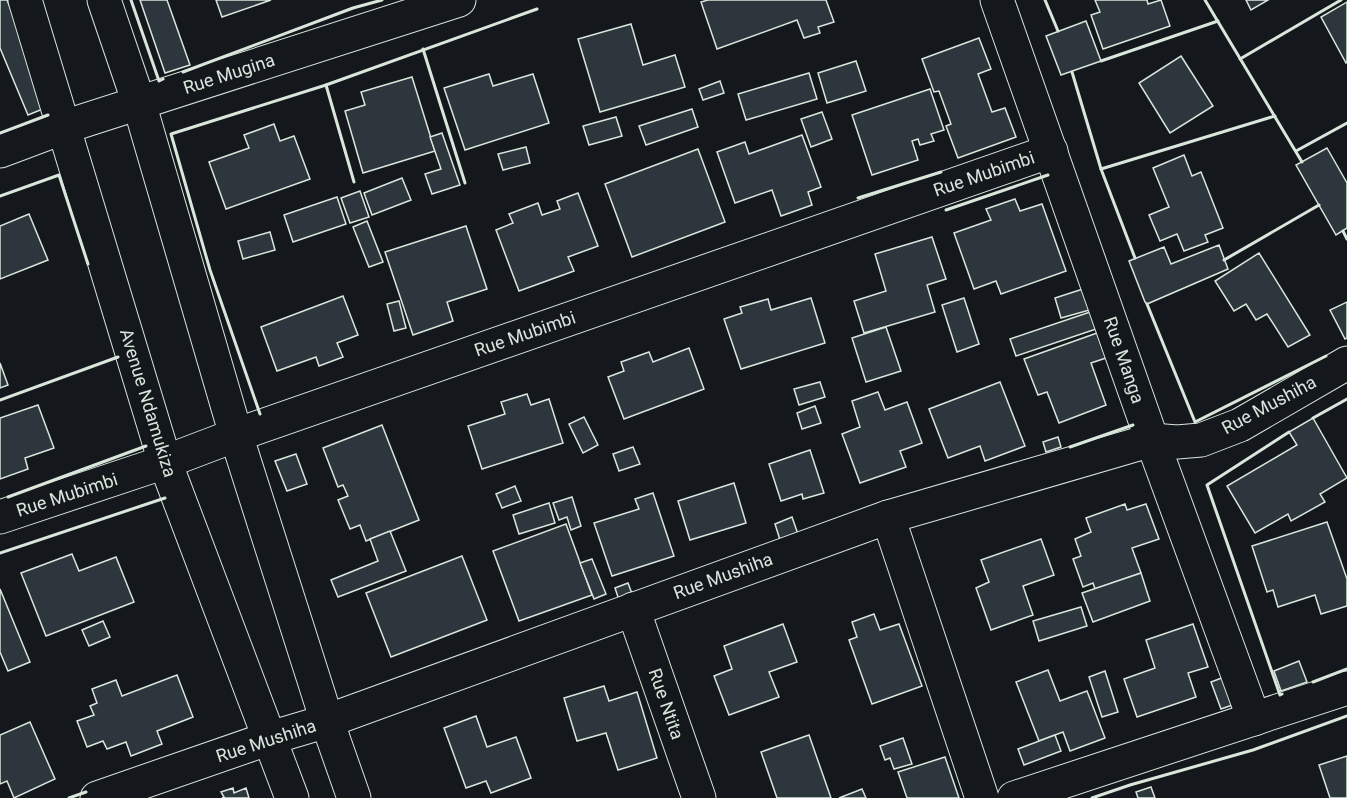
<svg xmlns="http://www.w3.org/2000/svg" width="1347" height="798" font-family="Roboto,sans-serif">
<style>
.building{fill:#2c363c;stroke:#d8e6dc;stroke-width:1.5}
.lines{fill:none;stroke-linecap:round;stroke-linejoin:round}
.minor-casing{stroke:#d8e6dc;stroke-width:35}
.minor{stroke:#14181c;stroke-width:33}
.wall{stroke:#d8e6dc;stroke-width:3}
.labels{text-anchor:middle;stroke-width:4.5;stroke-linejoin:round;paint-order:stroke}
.street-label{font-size:18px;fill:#d8e6dc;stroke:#14181c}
</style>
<rect width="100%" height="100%" fill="#14181c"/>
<!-- building -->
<g class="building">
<path d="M0 0H7L50 106 28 115 0 48Z"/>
<path d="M140 0H167L190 65 165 73Z"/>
<path d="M216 0H271L222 17Z"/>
<path d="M708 0H826L834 22 818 27 820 33 804 38 797 20 717 49 701 2Z"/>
<path d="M1095 0H1147L1148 4 1161 0 1170 26 1103 49 1091 15 1100 12Z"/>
<path d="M1246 0H1268L1251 10Z"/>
<path d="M1347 2V62L1346 63 1321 17Z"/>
<path d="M1086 21 1101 61 1061 75 1046 36Z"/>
<path d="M631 24 643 65 675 55 685 87 600 112 578 39Z"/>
<path d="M979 38 991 69 978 74 992 112 1005 108 1016 137 958 158 946 126 951 124 939 91 934 92 922 59Z"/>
<path d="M1181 56 1213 106 1170 133 1139 83Z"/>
<path d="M856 61 866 91 827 103 818 73Z"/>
<path d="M809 73 817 99 746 120 738 94Z"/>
<path d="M489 74 493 86 533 74 549 123 465 150 444 88Z"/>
<path d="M412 77 435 151 363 173 345 111 365 105 361 92Z"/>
<path d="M720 81 724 93 703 100 699 89Z"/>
<path d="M930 89 944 130 931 134 934 141 920 145 918 139 912 141 918 160 872 175 852 115Z"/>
<path d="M692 109 698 127 646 145 639 126Z"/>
<path d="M822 112 832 139 811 147 801 119Z"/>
<path d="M616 117 622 136 589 145 583 126Z"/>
<path d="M274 124 280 141 294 136 310 179 226 209 209 162 249 148 244 135Z"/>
<path d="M442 133 460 185 432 194 425 174 441 169 430 137Z"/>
<path d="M802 135 821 187 808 192 812 205 781 216 772 190 735 203 717 152 745 142 749 154Z"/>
<path d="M526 147 530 163 503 170 498 154Z"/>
<path d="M1327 148 1347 183V228L1336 235 1296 165Z"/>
<path d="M698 149 725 222 632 257 605 184Z"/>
<path d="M1184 155 1192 176 1201 172 1223 228 1205 235 1208 242 1184 251 1177 234 1160 241 1149 215 1169 207 1153 168Z"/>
<path d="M402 178 411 200 372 215 364 193Z"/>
<path d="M360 191 369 217 350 223 341 198Z"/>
<path d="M578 193 598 246 568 257 574 271 519 291 496 230 513 223 509 214 538 203 542 215 560 209 557 201Z"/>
<path d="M337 197 346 224 293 242 284 215Z"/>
<path d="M1015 199 1020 211 1042 204 1066 271 1001 294 996 281 974 289 954 233 991 220 986 209Z"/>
<path d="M29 214 48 260 0 279V226Z"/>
<path d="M367 221 383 262 369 267 353 227Z"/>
<path d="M466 226 487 289 447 302 453 321 413 335 385 252Z"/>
<path d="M270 232 275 250 243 259 238 241Z"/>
<path d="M932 237 946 279 927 285 935 312 864 333 854 301 886 291 875 254Z"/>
<path d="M1219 245 1228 269 1147 304 1145 302 1129 261 1164 247 1171 264Z"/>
<path d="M1259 253 1310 335 1288 347 1267 314 1256 320 1246 304 1234 311 1215 281Z"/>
<path d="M1086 288 1093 309 1061 318 1055 298Z"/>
<path d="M343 296 358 335 337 343 343 357 319 366 316 357 277 371 261 327Z"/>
<path d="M811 298 825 343 741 369 724 319 742 313 740 307 768 299 771 310Z"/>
<path d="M964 298 979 344 957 352 942 305Z"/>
<path d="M399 301 406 328 394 331 387 304Z"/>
<path d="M1347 302V338L1345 339 1330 310Z"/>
<path d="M1093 311 1099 328 1016 356 1010 339Z"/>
<path d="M886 327 901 371 866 382 852 338Z"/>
<path d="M1097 333 1106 358 1091 363 1106 405 1059 423 1047 392 1038 395 1024 359Z"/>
<path d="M689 348 704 389 624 419 608 377 624 371 621 362 649 352 653 362Z"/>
<path d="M0 363 8 385 0 388Z"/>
<path d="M820 382 825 397 799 405 794 389Z"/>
<path d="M1000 382 1025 446 985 461 980 446 948 458 929 409Z"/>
<path d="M878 392 885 410 907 402 922 443 900 451 906 467 860 483 842 434 860 427 852 401Z"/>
<path d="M527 394 531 405 549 399 563 443 482 469 468 426 505 414 501 402Z"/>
<path d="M38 405 54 448 25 458 28 469 0 479V418Z"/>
<path d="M815 406 821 423 802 429 797 413Z"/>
<path d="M584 417 598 445 583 453 569 424Z"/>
<path d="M1313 418 1347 478 1320 494 1325 502 1291 521 1288 514 1255 533 1227 486 1297 445 1289 432Z"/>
<path d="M382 425 419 520 366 541 360 525 350 529 338 500 348 496 343 485 338 487 323 448Z"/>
<path d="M1058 437 1061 447 1046 452 1043 442Z"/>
<path d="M633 447 640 464 619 471 613 454Z"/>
<path d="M810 450 824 493 803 499 802 494 781 501 769 464Z"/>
<path d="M296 454 307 484 287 491 275 461Z"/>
<path d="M734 483 746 523 690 540 678 501Z"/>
<path d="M515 486 521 501 502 508 496 494Z"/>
<path d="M653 493 674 556 612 576 594 523 639 509 635 499Z"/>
<path d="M572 497 581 526 571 530 567 517 559 520 553 503Z"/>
<path d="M549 503 555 523 519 534 513 515Z"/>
<path d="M1125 504 1127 510 1146 504 1159 539 1132 548 1141 573 1095 589 1093 583 1083 587 1073 559 1081 556 1075 539 1091 532 1086 518Z"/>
<path d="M792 517 799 537 781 543 775 524Z"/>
<path d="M1327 522 1347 579V606L1321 614 1315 595 1278 607 1273 590 1267 592 1252 546Z"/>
<path d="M566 524 592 595 519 621 493 551Z"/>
<path d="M390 531 406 571 338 597 331 580 378 561 370 539Z"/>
<path d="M1041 539 1054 575 1023 586 1033 615 991 630 976 588 989 582 981 560Z"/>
<path d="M72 554 79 571 116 557 134 602 46 636 21 573Z"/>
<path d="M462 556 487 620 391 657 366 593Z"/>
<path d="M592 559 606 594 594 599 580 563Z"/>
<path d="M1141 573 1150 601 1093 622 1082 593Z"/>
<path d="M628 583 634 599 620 603 615 588Z"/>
<path d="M0 589 30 662 8 671 0 652Z"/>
<path d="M1081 607 1087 626 1039 641 1033 621Z"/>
<path d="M874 614 880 630 899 624 922 686 872 704 849 640 857 637 852 622Z"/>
<path d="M103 621 110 637 89 646 82 630Z"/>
<path d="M783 624 797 662 769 672 779 697 729 715 714 676 732 669 724 646Z"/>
<path d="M1193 624 1208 667 1188 673 1196 697 1137 717 1124 679 1155 668 1146 640Z"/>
<path d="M1299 661 1307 682 1281 691 1274 671Z"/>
<path d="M1048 670 1060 701 1087 691 1105 738 1070 751 1063 732 1039 741 1016 682Z"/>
<path d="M1105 671 1118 712 1102 717 1089 677Z"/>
<path d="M177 675 193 717 157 731 162 744 131 756 126 742 107 749 103 741 87 747 77 721 94 715 90 706 97 703 92 689 116 680 122 696Z"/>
<path d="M1227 676 1238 703 1221 709 1211 682Z"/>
<path d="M604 686 609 701 637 692 657 758 618 770 606 733 577 741 564 698Z"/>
<path d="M476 716 487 747 516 737 531 778 491 793 486 781 466 788 444 728Z"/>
<path d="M30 722 55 779 14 798 7 781 0 784V735Z"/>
<path d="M809 735 831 798H777L761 752Z"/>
<path d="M1055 735 1061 751 1024 765 1018 749Z"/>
<path d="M903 738 912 764 894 769 890 758 885 760 880 746Z"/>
<path d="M1347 756V798H1330L1319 765Z"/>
<path d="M945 757 959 798H907L898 772Z"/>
<path d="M1151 787 1155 798H1138L1136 792Z"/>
<path d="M233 788 234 793 246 788 249 798H222L224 797 221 792Z"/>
<path d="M862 789 866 798H839Z"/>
</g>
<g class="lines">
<defs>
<g id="minor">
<path d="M25 0 165 462 292 798"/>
<path d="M104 0 139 103 236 435 327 721 354 798"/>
<path d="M997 0 1152 440 1254 719"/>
<path d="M0 151 64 127 459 0"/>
<path d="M0 517 165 462 236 435 1051 151"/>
<path d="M888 517 982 798"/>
<path d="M633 609 699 798"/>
<path d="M97 798 270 738 327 721 888 517 1152 440 1177 442 1201 440 1240 425 1347 363"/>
<path d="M1014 798 1347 688"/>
</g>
</defs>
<!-- minor casing -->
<use href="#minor" class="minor-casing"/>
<!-- minor -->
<use href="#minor" class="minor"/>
<!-- wall -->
<g class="wall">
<path d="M131 0 159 81 163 79"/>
<path d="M1045 0 1058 31"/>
<path d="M1205 0 1302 162"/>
<path d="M423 49 465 183"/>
<path d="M1240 59 1341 0"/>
<path d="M1101 61 1218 21"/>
<path d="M183 72 353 8 382 0"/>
<path d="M1072 72 1101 169 1135 258"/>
<path d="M326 85 354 182"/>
<path d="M0 133 48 115"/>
<path d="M1296 151 1347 123"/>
<path d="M1101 169 1275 116"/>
<path d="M0 196 59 175 88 264"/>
<path d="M858 198 941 172"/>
<path d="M946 210 1048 175"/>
<path d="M1343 231 1347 239"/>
<path d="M1224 260 1319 205"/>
<path d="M1147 304 1195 422 1326 356"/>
<path d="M0 400 118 357"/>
<path d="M260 414 210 270 171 134 326 85 537 9"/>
<path d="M1313 418 1347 399"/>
<path d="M1070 447 1133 425"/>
<path d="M8 497 146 446"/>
<path d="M0 553 165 498"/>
<path d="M1313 682 1347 669"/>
<path d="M1282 694 1280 695 1207 485 1289 432"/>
<path d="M69 798 86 792"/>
<path d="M1092 798 1130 785 1253 750 1347 716"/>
</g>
</g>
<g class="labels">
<!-- street labels -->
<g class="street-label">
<text transform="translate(229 74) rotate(-18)" y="6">Rue Mugina</text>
<text transform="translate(984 174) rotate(-19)" y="6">Rue Mubimbi</text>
<text transform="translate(525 334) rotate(-19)" y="6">Rue Mubimbi</text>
<text transform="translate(1124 360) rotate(71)" y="6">Rue Manga</text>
<text transform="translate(148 403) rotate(73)" y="6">Avenue Ndamukiza</text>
<text transform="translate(1269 405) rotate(-28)" y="6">Rue Mushiha</text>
<text transform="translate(67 495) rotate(-18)" y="6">Rue Mubimbi</text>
<text transform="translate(723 576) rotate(-20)" y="6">Rue Mushiha</text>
<text transform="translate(666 704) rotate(71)" y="6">Rue Ntita</text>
<text transform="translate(266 741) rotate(-18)" y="6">Rue Mushiha</text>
</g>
</g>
</svg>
